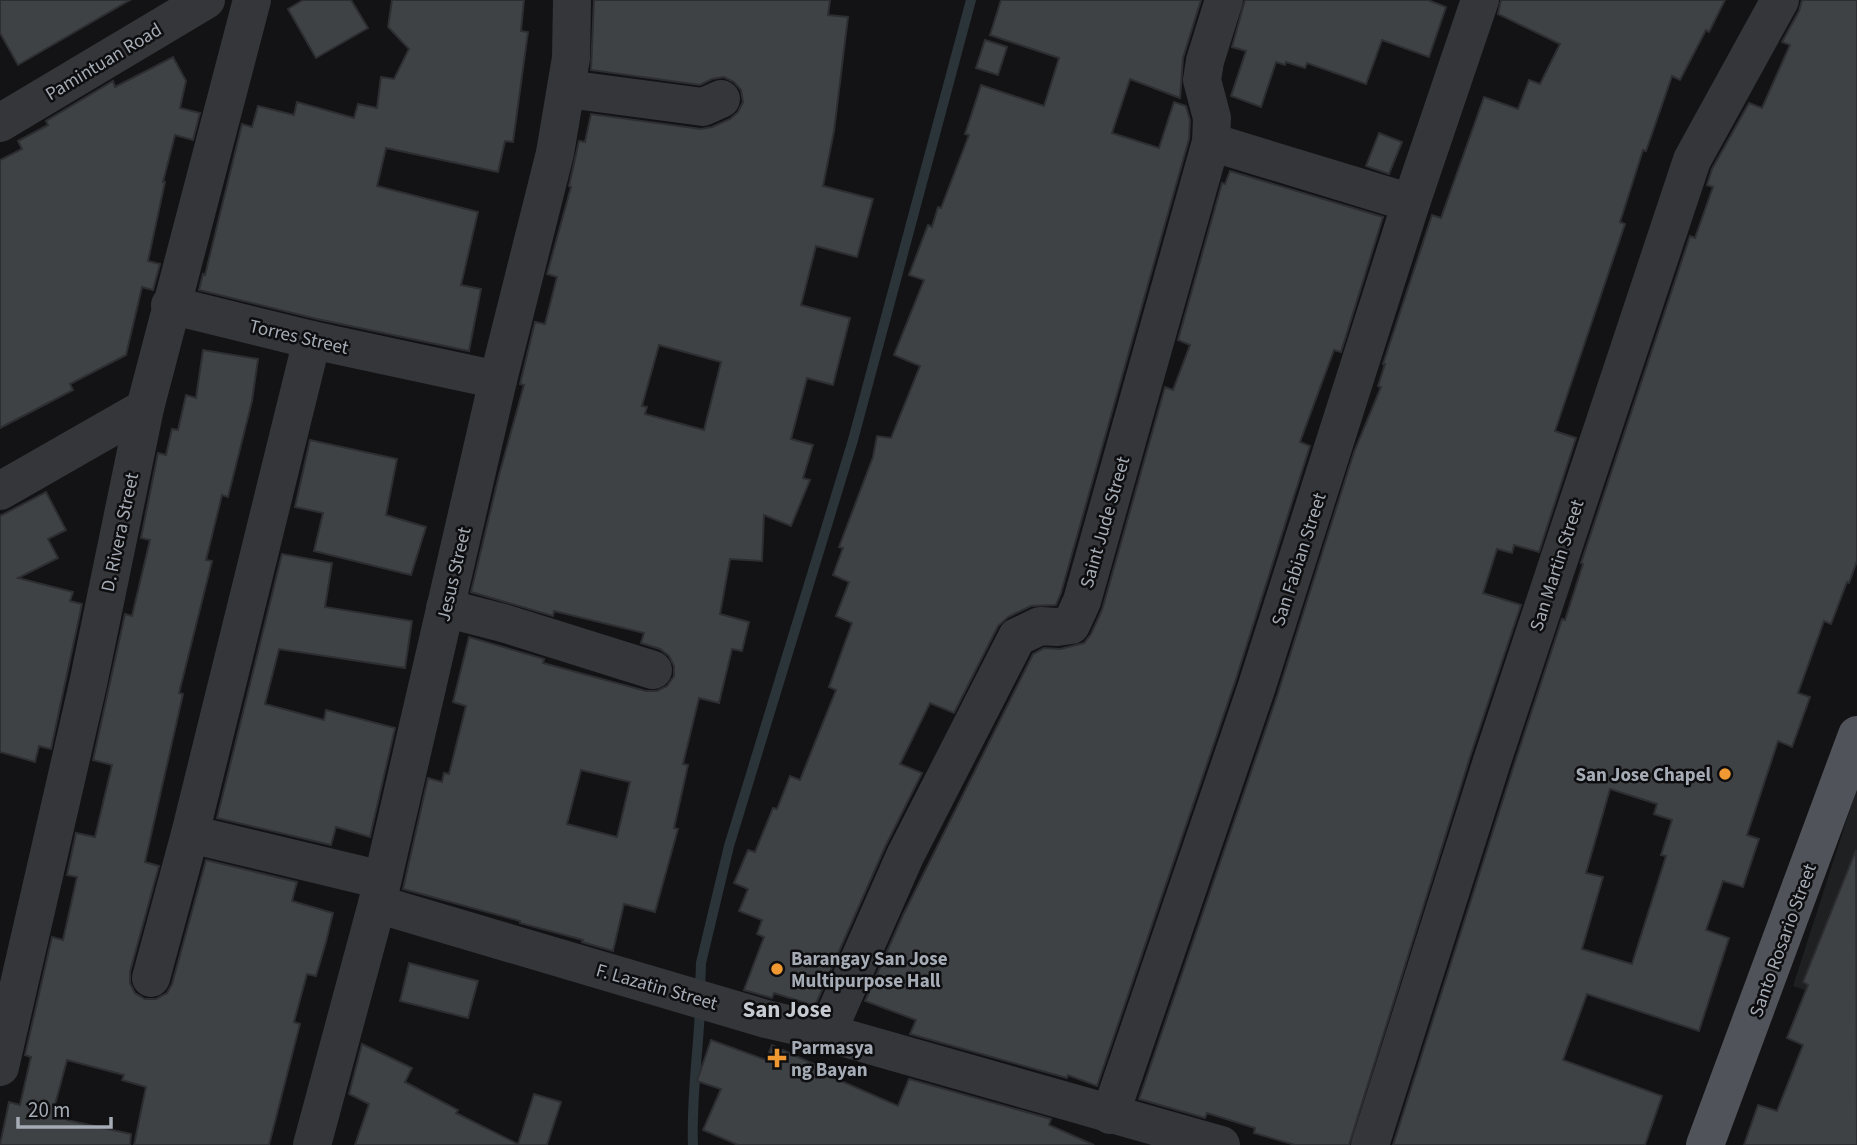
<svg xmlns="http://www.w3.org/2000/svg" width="1857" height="1145" font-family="'Source Sans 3',sans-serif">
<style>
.built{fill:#1f2022}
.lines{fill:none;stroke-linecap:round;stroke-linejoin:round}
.stream{stroke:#2a3439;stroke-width:10}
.building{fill:#3f4245;stroke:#2d2e31;stroke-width:2;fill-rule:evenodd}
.minor{stroke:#34363a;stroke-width:38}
.major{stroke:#505359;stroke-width:38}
.poi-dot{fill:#f09831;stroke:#0e0e10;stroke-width:2.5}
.labels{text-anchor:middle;stroke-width:5;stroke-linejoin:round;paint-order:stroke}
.street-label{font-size:19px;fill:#a5acb5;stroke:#0e0e10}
.poi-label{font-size:19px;font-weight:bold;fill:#a5acb5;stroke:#0e0e10;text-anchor:start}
.quarter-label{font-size:23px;font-weight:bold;fill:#c6cad1;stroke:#0e0e10}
</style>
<rect width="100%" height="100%" fill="#131315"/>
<!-- built -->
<path class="built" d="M1857 788V1008L1793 986Z"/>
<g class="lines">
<!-- stream -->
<g class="stream">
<path d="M700 991 701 963 729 846 853 440 971 0"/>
<path d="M693 1145C691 1100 698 1055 700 1009"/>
</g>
</g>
<!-- building -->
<g class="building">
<path d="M0 0H130L18 65 0 33Z"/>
<path d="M303 0H351L368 28 316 58 288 9Z"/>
<path d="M392 0H524L521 31 528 32 513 142 505 141 498 172 386 148 377 186 478 212 461 285 481 289 469 351 317 319 199 290 203 274 205 275 242 124 252 127 258 106 294 115 297 102 354 118 358 104 377 108 381 77 394 79 409 49 388 27Z"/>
<path d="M594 0H830L828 15 848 17 834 131 823 186 873 199 857 257 816 246 801 305 850 318 833 385 807 378 791 439 813 445 803 478 810 480 791 526 764 515 762 561 730 559 720 614 749 622 742 651 732 649 719 703 699 698 683 764 688 765 674 828 678 829 655 912 624 904 613 951 582 942 583 940 520 923V921L403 889 428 778 442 782 444 773 449 774 466 706 453 702 469 637 544 659 543 663 646 691H657L667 686 674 676V666L669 656 660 649 641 643 644 633 554 611 553 616 471 592 499 475 524 385 520 384 535 322 545 324 557 277 547 274 571 187 569 186 579 141 585 142 591 114 701 129 712 127 730 119 738 112 743 102 741 90 734 82 724 77 712 79 700 85 591 70ZM659 345 721 362 704 430 645 414 647 407 642 406ZM581 770 630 782 617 837 567 824Z"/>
<path d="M1001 0H1201L1183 58 1180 98 1130 79 1112 133 1159 148 1174 102 1186 106 1190 120 1189 139 1061 593 1056 605 1031 606 1008 617 998 626 954 713 930 703 900 764 922 773 885 847 815 1006 774 993 772 998 744 990 764 937 757 934 762 920 739 911 748 889 734 883 748 850 755 852 773 808 777 809 790 776 800 780 836 690 829 687 852 623 836 616 849 582 833 575 843 548 839 547 873 457 877 436 891 438 920 366 894 355 924 280 909 275 928 225 932 227 938 207 941 208 969 135 965 134 981 85 1044 106 1059 58 990 35Z"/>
<path d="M1245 0H1428L1446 7 1429 57 1382 40 1366 84 1307 63 1305 68 1286 62 1285 65 1276 62 1261 107 1231 96 1246 51 1232 47Z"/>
<path d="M1501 0H1725L1709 32 1706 30 1680 80 1672 76 1646 151 1643 150 1620 222 1625 224 1555 431 1576 438 1539 552 1514 545 1512 553 1497 549 1483 593 1521 605 1471 754 1349 1145H1295L1254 1133 1255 1128 1207 1113 1205 1118 1139 1099 1277 696 1354 452 1381 387 1378 386 1385 364H1383L1432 215 1441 218 1484 97 1518 109 1529 80 1540 84 1560 44 1498 14Z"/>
<path d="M1802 0H1857V561L1849 583 1847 582 1831 624 1824 621 1798 693 1810 697 1792 747 1778 741 1747 835 1759 839 1743 887 1723 881 1706 930 1729 938 1699 1031 1587 994 1563 1060 1662 1096 1645 1145H1393L1513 768 1562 619 1565 620 1583 564 1581 563 1690 236 1695 238 1713 187 1707 185 1712 169 1749 103 1762 108 1790 45 1782 42 1799 11ZM1610 789 1657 804 1654 814 1672 820 1661 855 1666 856 1632 964 1582 949 1603 877 1586 873Z"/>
<path d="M985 40 1007 47 998 75 976 68Z"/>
<path d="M173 57 186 81 180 108 200 113 193 140 175 135 163 182H165L148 261 160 264 153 290 142 287 126 355 70 384 73 390 0 428V160L22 149 18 141 48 125 46 121 113 81 115 87Z"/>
<path d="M1379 133 1402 142 1389 174 1366 166Z"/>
<path d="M1230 171 1383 217 1341 352 1334 350 1300 442 1310 446 1235 682 1097 1086 1068 1075 1067 1078 910 1034 916 1020 865 1001 903 915 1033 654 1044 648 1060 649 1084 643 1091 634 1102 610 1165 387 1173 390 1190 345 1178 340 1222 183 1225 184Z"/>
<path d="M203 350 258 359 252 401 228 497 222 495 206 560 212 561 179 693 183 694 145 862 159 866 130 972V983L135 993 145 999H156L167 993 172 984 206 860 297 882 292 901 333 913 326 942 316 976 307 974 294 1022 300 1024 269 1145H134L146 1087 122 1080 124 1075 67 1060 53 1112 68 1115 67 1120 131 1134 130 1145H0L9 1102 20 1105 31 1057 25 1055 52 937 63 940 77 877 67 875 76 833 95 837 112 765 93 760 125 614 132 616 150 540 141 538 158 453 166 455 172 429 178 430 186 395 196 398Z"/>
<path d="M310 440 397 459 386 515 426 527 411 575 314 551 323 513 295 507Z"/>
<path d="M46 492 66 530 48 539 58 558 18 578 73 592 70 601 82 604 51 749 39 746 35 762 0 752V516Z"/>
<path d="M282 554 332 563 325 607 412 621 405 668 279 649 265 704 324 720 326 710 395 728 370 837 336 827 331 845 217 818Z"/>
<path d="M1856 850 1857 1145H1744L1758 1105 1777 1111 1803 1045 1787 1038 1808 985 1803 982Z"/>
<path d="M409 963 478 981 468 1018 400 1001Z"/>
<path d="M711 1040 766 1060 772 1045 818 1066 816 1070 898 1106 909 1079 1051 1119 1049 1125 1094 1145H738L703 1130 721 1089 697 1081Z"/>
<path d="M362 1044 412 1068 405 1082 458 1110 456 1113 518 1144 534 1094 561 1102 547 1145H355L369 1104 349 1094Z"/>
</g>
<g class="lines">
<!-- minor -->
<g class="minor">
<path d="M567 89 703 107 721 99"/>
<path d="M0 123 206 0"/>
<path d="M1211 142 1411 203"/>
<path d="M170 305 312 340 498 380"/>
<path d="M0 491 145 408"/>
<path d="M445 608 503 623 653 670"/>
<path d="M190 834 382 880"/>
<path d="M377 904 766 1019 827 1033 1221 1145"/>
<path d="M151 978 190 834 312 340"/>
<path d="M827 1033 905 856 1017 637 1040 626 1057 627 1071 625 1082 601 1211 142 1212 118 1202 80 1205 61 1224 0"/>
<path d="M0 1067 88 684 145 408 252 0"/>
<path d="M1110 1115 1256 689 1411 203 1480 0"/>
<path d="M312 1145 377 904 498 380 555 153 571 58 572 0"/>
<path d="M1370 1145 1492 761 1692 160 1780 0"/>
</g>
<!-- major -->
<path class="major" d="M1705 1145 1857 735"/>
</g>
<!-- markers -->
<g class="poi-dot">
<circle cx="1725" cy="774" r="7"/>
<circle cx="777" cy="969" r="7"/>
<path d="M773.5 1047.5h7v7h7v7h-7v7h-7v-7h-7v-7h7z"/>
</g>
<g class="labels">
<!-- street labels -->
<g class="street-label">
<text transform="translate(103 61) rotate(-31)" y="7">Pamintuan Road</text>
<text transform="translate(299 336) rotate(13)" y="7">Torres Street</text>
<text transform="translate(1104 522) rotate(-74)" y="7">Saint Jude Street</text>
<text transform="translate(119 532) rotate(-78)" y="7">D. Rivera Street</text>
<text transform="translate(1298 559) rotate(-72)" y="7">San Fabian Street</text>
<text transform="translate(1556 565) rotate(-72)" y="7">San Martin Street</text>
<text transform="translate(453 574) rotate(-77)" y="7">Jesus Street</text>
<text transform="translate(1782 940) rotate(-70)" y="7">Santo Rosario Street</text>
<text transform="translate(657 986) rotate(16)" y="7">F. Lazatin Street</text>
</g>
<!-- poi labels -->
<g class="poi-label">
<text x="1711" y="781" text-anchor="end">San Jose Chapel</text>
<text x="791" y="965">Barangay San Jose<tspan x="791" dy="22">Multipurpose Hall</tspan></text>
<text x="791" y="1054">Parmasya<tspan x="791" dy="22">ng Bayan</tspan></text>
</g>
<!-- quarter labels -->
<g class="quarter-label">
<text x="787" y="1017">San Jose</text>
</g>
</g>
<!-- scale -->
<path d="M18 1117v10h93v-10" fill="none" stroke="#a5acb5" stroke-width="3.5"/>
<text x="28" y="1117" font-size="21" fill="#a5acb5" stroke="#0e0e10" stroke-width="5" paint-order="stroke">20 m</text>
</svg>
